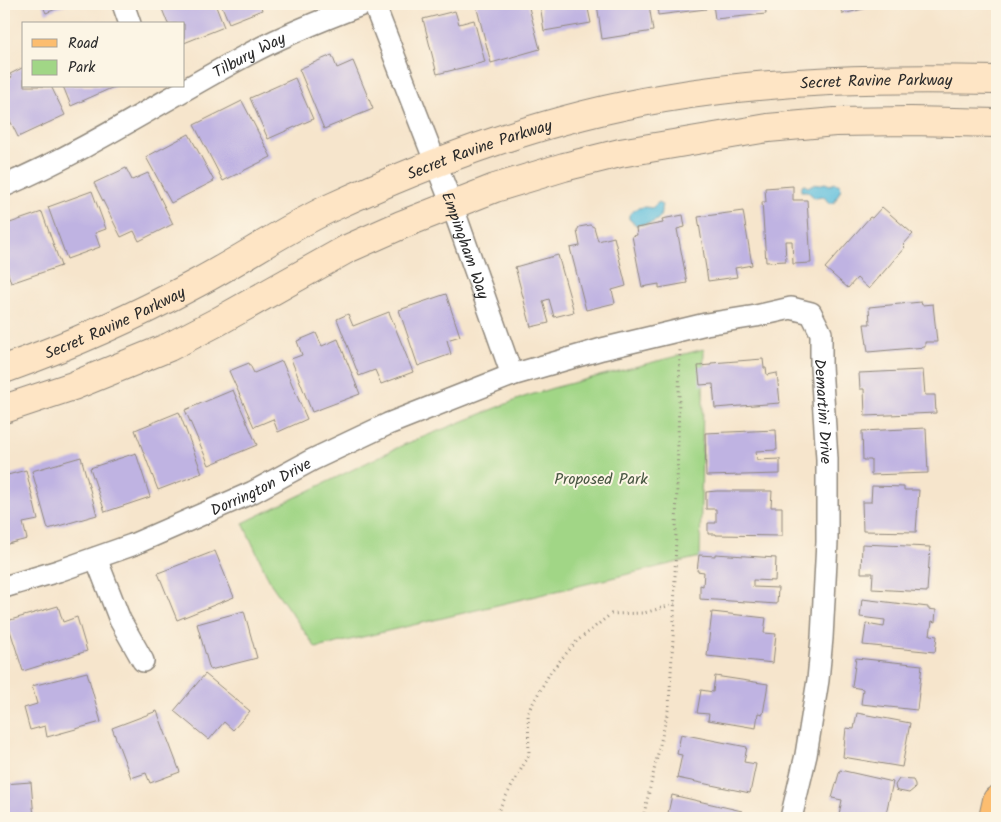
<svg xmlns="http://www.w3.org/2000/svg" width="1001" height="822" font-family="Kalam,sans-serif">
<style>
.green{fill:#a1d686;stroke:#668058}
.water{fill:#60c0de;stroke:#467684}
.building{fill:#bfb3e2}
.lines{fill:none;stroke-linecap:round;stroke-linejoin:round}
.street-casing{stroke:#90887c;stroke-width:24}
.secondary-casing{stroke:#90887c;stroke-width:30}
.primary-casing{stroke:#90887c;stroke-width:30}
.path{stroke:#90887c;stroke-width:3;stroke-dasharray:1 4;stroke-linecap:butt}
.street{stroke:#fff;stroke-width:21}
.secondary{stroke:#fee5c5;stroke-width:28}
.primary{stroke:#fcbd6f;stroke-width:28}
.labels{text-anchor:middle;stroke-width:4;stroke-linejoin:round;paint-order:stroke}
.street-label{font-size:16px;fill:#2b2b2b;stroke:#fcf5e5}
.park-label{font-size:16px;fill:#485642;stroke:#fcf5e5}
</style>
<rect width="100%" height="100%" fill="#fcf5e5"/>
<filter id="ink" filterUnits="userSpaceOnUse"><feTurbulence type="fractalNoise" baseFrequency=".02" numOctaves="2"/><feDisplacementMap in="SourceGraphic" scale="10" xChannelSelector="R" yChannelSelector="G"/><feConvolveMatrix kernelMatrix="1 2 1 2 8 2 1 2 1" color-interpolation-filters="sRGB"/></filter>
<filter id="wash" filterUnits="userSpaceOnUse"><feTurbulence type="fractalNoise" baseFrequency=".0096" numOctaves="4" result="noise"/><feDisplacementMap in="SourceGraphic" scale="20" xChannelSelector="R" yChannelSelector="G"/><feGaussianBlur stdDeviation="1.12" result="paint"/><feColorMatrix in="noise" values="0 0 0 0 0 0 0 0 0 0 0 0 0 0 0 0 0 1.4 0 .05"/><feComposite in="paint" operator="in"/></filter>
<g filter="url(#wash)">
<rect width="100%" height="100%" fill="#f6e5cc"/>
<!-- green -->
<path class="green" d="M704 349 700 557 316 648 271 584 243 523 403 445 524 397 553 388Z"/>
<!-- water -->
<g class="water">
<path d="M825 183 830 185 835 183 840 185 841 189 834 203H829L824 197 815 198 807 191H801V188L803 184 808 187 813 184 818 185Z"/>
<path d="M659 202 662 205C661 208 661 210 661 213 660 224 644 224 636 225L629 219V215C636 207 642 206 652 208Z"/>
</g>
<g id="blocks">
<!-- building -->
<g class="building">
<path d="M42 4H68L46 13Z"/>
<path d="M160 4H215L224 27 184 43V24H168Z"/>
<path d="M221 4H260L262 10 229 23Z"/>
<path d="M479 4H528L540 49 491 63 476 5Z"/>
<path d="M540 4H587L591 23 544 31Z"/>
<path d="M597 4H649L653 31 602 39Z"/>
<path d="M657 4H705L706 9 658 15Z"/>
<path d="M713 4H765L766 14 715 19Z"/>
<path d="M840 4H883L843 14Z"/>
<path d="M455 11 459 24 474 20 485 62 437 74 423 19Z"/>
<path d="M332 55 337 68 353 61 373 109 324 129 299 69Z"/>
<path d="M24 67V86H51L65 115 18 137 4 108V81L12 77 10 74Z"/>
<path d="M295 78 313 119 268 139 250 98Z"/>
<path d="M63 86H116L71 106Z"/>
<path d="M242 101 271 157 223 181 194 125Z"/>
<path d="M189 134 214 181 171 203 146 157Z"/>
<path d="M126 168 132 180 148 173 173 224 139 241 134 231 121 237 94 183Z"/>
<path d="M793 186V200H807L811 263 793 264 792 241H785L786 261 766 262 762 202H766L765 188Z"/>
<path d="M92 191 106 229 95 233 100 247 67 259 48 207Z"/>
<path d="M882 207 913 234 903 245 905 247 869 289 857 278 848 288 825 268 870 217 872 218Z"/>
<path d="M743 211 752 265 735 268 737 277 708 281 698 217Z"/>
<path d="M42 212 61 266 11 283 4 261V225Z"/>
<path d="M683 215 685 227 677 229 687 283 659 288V284L642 287 632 236 637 235 636 228 663 223 662 219Z"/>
<path d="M590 225 594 227 598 241 614 237 626 286 612 290 615 303 586 310 570 248 580 246 577 231 579 227Z"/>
<path d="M558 255 574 312 554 317 549 299 543 301 549 323 531 327 515 267Z"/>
<path d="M446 294 460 336 447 340 451 354 418 366 399 310Z"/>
<path d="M921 302 922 305 933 304 937 342H925V347L868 352 864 324H870L869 307Z"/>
<path d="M389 312 413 372 381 384 375 370 359 376 337 319 348 314 353 326Z"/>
<path d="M316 333 322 346 338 339 360 394 312 412 291 359 302 355 297 341Z"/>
<path d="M763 359 764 368H766L767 375 777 373 780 403 715 408 713 384 700 385 698 366 711 365V363Z"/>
<path d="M282 361 307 419 278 432 273 419 254 427 229 371 249 363 254 373Z"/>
<path d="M923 370 925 395H935L936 413 865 416 864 389H860L859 373Z"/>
<path d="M233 390 257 445 209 465 185 410Z"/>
<path d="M179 412 202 473 158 490 135 430Z"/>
<path d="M926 428 928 473 871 475V460H863L862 431Z"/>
<path d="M776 430 777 450 756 451 757 460 780 459V474L706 476 705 433Z"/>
<path d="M136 453 150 497 105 512 90 468Z"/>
<path d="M81 457 97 515 48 529 32 471Z"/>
<path d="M26 470 38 520 23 523 27 539 4 545V476Z"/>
<path d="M872 486 904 487V490H919L916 532 863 531 862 502H871Z"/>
<path d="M717 491H772L771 507H782V536L716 535V534H708V523H716V509H706V492Z"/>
<path d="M862 544 930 547 927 592 872 589 873 573H861Z"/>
<path d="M215 551 234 597 177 620 158 573Z"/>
<path d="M715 554 776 558 775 581 753 580V587L778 588 777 604 700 599V585L703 586 704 572 697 571 699 555 715 556Z"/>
<path d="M862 599 928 607V609L936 610 935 622 932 621 930 635 937 636 935 652 863 645 866 624 884 627 885 620 860 617Z"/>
<path d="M58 606 63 622 77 617 87 651 23 671 7 621Z"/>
<path d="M244 611 257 658 210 670 197 624Z"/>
<path d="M712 612 766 618 764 633 776 634 773 663 707 656Z"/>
<path d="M856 658 922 665 917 710 861 704 863 689 852 687Z"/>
<path d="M87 672 101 722 47 737 45 726 30 730 24 708 37 704 32 686Z"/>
<path d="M205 674 250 711 233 730 224 722 209 740 174 711Z"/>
<path d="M715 676 768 684 763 714 758 713 756 728 708 720 709 714 697 713 701 690 713 692Z"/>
<path d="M157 711 180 772 150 783 146 773 131 778 112 728Z"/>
<path d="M857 713 910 723 902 767 843 757 846 728 854 729Z"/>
<path d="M681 734 747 747 744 762 756 764 750 793 677 778 682 755 677 754Z"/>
<path d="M840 770 893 782 885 818H851L839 815 842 800 832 798Z"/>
<path d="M899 779 913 780 915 784V788L909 793 899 791 896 790 895 785Z"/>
<path d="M31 782 34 818H4V784Z"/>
<path d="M672 795 742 811 740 818H670L671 814 668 813Z"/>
</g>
</g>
</g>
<g filter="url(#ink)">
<use href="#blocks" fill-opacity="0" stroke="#90887c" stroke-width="1"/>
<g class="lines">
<defs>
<g id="street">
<path d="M123 4 130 24"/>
<path id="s1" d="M374 4 452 205 512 375"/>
<path id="s2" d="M4 186C88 150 165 99 245 56 283 35 324 19 364 4"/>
<path d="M96 558 120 620 143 661"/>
<path id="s3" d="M4 587 58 571 132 545 253 492 312 460 388 424 512 375 602 349 706 324 756 316 791 308 811 313 821 333V366L827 459V542L822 638 818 680 806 755 791 818"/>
</g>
<g id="secondary">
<path id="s4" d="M4 369C69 346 136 316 197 283 242 259 284 230 330 208 437 159 549 117 665 98 775 79 886 78 997 80"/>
<path d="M4 409 73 386 169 347 219 321 347 249 401 225 495 188 564 167 620 153 768 128 835 122 911 121 997 123"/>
</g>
<path id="primary" d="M993 818 997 800"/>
</defs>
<!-- street casing -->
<use href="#street" class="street-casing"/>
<!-- secondary casing -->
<use href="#secondary" class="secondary-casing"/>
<!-- primary casing -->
<use href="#primary" class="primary-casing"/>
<!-- path -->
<g class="path">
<path d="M494 818 529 755 528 712 551 671 577 641 611 614 644 613 675 604"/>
<path d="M643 818 669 706 674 622 680 350"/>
</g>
<!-- street -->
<use href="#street" class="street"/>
<!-- secondary -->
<use href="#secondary" class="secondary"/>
<!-- primary -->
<use href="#primary" class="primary"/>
</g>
</g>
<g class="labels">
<!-- street labels -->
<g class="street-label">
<text dy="6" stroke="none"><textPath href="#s2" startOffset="278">Tilbury Way</textPath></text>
<text dy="6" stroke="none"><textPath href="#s4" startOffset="930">Secret Ravine Parkway</textPath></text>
<text dy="6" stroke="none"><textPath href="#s4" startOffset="525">Secret Ravine Parkway</textPath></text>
<text dy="6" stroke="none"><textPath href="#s1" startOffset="258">Empingham Way</textPath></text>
<text dy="6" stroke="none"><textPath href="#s4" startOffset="120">Secret Ravine Parkway</textPath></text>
<text dy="6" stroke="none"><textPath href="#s3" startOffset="960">Demartini Drive</textPath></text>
<text dy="6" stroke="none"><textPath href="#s3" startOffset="276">Dorrington Drive</textPath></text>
</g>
<!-- park labels -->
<g class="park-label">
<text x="601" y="484">Proposed Park</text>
</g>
</g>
<!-- margin -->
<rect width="1001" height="822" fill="none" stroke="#fcf5e5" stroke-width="20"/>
<!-- legend -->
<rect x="22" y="22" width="162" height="65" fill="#fcf5e5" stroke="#a8a49b"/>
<rect x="32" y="39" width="25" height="8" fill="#fcbd6f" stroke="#a8a49b"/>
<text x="68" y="48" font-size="15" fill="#2b2b2b">Road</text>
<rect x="32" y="60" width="25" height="15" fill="#a1d686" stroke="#a8a49b"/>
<text x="68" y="72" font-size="15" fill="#2b2b2b">Park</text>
</svg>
